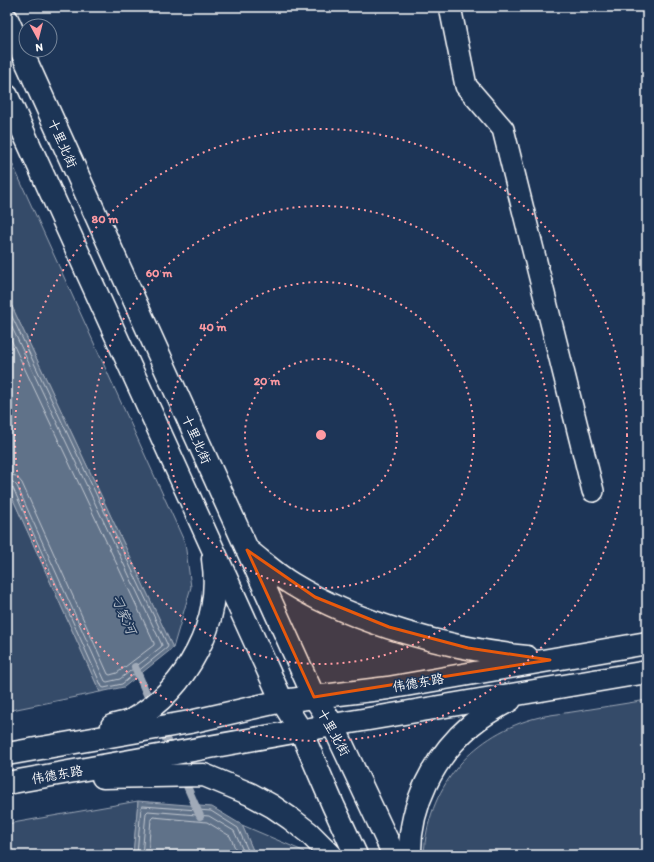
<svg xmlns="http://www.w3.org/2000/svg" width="654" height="862" font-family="Itim,'LXGW WenKai TC',sans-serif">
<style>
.green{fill:#364b69;stroke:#9aa5b4}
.water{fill:#617289;stroke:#a0aab8}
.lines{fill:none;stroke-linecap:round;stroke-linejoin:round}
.shore{stroke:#c0c7d0;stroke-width:1}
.stream{stroke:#a0aab8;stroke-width:8}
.street-casing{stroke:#fff;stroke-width:24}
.secondary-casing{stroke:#fff;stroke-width:25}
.street{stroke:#1d3557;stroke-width:21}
.secondary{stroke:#1d3557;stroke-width:22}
.marked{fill:#e8590c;fill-opacity:0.2;stroke:#e8590c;stroke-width:3;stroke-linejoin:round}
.ring{fill:none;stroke:#ff9aa2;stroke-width:2;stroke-dasharray:2 4}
.labels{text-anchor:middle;stroke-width:3.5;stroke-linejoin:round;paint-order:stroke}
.street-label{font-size:13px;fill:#fff;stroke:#1d3557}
.water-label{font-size:14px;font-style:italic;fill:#b8c0ca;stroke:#1d3557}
.centre{fill:#ff9aa2;stroke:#1d3557;stroke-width:2}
.ring-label{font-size:12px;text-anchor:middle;font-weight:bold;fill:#ff9aa2;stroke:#1d3557;stroke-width:3.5;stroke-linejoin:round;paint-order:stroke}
</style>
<rect width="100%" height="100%" fill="#1d3557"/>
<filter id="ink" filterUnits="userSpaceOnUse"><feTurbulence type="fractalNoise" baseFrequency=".025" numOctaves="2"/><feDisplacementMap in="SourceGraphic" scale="8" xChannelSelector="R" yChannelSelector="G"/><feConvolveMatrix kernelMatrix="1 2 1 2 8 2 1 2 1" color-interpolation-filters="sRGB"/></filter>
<g filter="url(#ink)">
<!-- green -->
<g class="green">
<path d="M7 152 185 543 191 587 173 648 7 296Z"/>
<path d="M7 486 100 692 7 711Z"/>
<path d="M647 700V855H424C427 789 470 737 532 719 545 715 559 714 572 712 597 708 622 704 647 700Z"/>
<path d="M138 801 133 855H7V824Z"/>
<path d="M242 825 303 851 306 855H255Z"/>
</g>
<!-- water -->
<g class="water">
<path d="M7 296 173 648 124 687 100 692 7 486Z"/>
<path d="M138 801 212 807 242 825 255 855H133Z"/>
</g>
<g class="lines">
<!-- shore -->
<g class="shore">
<path d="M7 306 168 646 167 648 122 684 104 688 102 687 13 488 10 486 7 485"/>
<path d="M7 317 162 645 161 647 120 679 107 682 105 681 17 486 13 482 7 480"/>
<path d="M7 331 154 643V645L117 673 110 675 108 674 22 483 16 476 7 474"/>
<path d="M137 855 141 807 143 806 211 811 238 828 250 855"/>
<path d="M142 855 146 813 148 811 209 816 234 831 245 855"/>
<path d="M148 855 151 819 153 817 207 822 230 836 238 855"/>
</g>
<!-- stream -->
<g class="stream">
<path d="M135 667 152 706"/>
<path d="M161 728 172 752"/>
<path d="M183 777 200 816"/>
</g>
<defs>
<path id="street" d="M450 7 466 86 503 129 593 491"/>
<g id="secondary">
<path d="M7 19 314 697 333 725 394 855"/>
<path d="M7 96 282 701 301 731 333 805 356 855"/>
<path d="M250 552C264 563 277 575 292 584 357 624 451 649 527 657"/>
<path d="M112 726C118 724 126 723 132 720 187 689 223 622 213 559"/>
<path d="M7 754 190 722 282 701 388 688 647 643"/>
<path d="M103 777 204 775 250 794 272 806 291 819 309 833 331 855"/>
<path d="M7 783 333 725 647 672"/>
<path d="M410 855C409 805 434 757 471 725 483 715 497 707 510 700"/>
</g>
</defs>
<!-- street casing -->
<use href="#street" class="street-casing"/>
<!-- secondary casing -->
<use href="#secondary" class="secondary-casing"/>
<!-- street -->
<use href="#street" class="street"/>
<!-- secondary -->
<use href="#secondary" class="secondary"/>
</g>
</g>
<!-- marked area -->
<path class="marked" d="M247 550 315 597 389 627 468 648 550 660 314 697Z"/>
<!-- distance rings -->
<g class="ring">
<circle cx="321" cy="435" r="76"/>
<circle cx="321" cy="435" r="153"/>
<circle cx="321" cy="435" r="229"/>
<circle cx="321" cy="435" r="306"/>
</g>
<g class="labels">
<!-- street labels -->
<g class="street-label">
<text transform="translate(63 143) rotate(66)" y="5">十里北街</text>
<text transform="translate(197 439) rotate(66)" y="5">十里北街</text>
<text transform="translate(418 682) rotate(-10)" y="5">伟德东路</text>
<text transform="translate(334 732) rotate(61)" y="5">十里北街</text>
<text transform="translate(57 774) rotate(-10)" y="5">伟德东路</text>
</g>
<!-- water labels -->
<g class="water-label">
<text transform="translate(124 614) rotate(66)" y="5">刁家河</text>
</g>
</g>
<circle cx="321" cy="435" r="6" class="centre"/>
<g class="ring-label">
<text x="105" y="223">80 m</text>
<text x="159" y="277">60 m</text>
<text x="213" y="331">40 m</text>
<text x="267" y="385">20 m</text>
</g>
<!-- margin -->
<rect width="654" height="862" fill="none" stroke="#1d3557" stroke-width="24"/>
<rect x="12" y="12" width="630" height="838" fill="none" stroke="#fff" stroke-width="1.5" filter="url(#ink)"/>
<!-- north arrow -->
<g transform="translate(38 38) rotate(173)"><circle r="19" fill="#1d3557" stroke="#77869a"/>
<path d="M0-3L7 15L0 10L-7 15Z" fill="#ff9aa2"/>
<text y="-6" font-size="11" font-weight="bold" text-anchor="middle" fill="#ffffff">N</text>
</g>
</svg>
